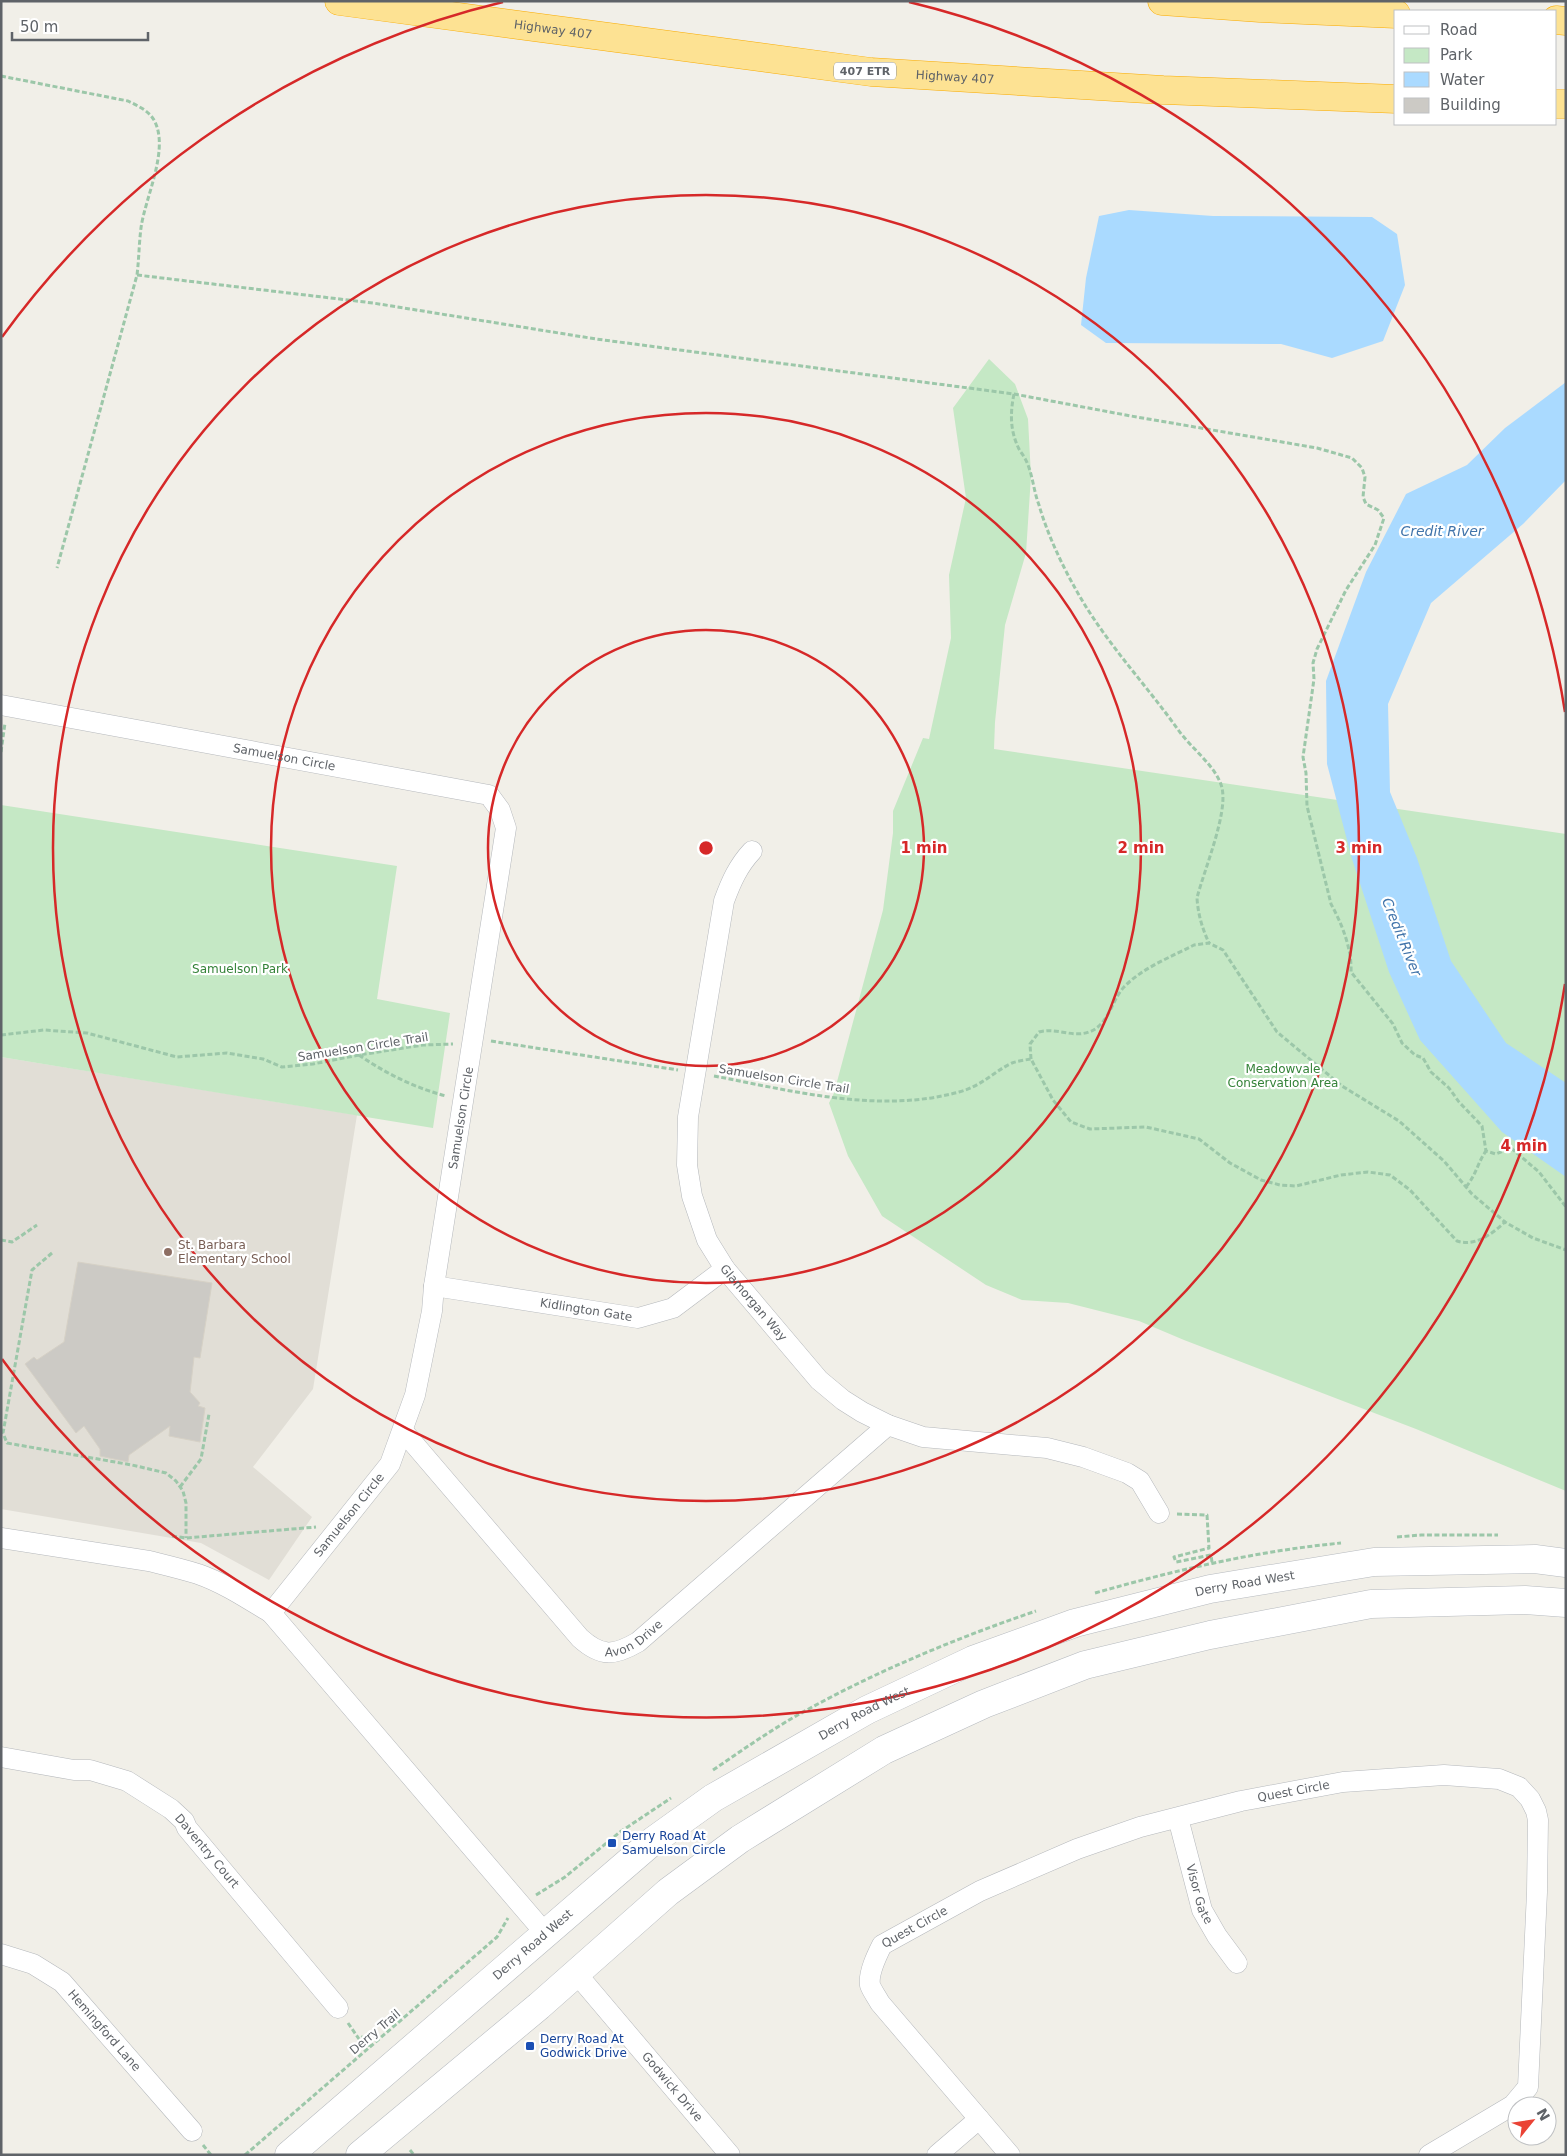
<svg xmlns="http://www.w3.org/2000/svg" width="1567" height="2156" font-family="'DejaVu Sans',sans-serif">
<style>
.education{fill:#e1ded6}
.green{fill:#c5e8c5}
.water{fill:#aadaff}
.building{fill:#cccac5;stroke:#d6d1c6}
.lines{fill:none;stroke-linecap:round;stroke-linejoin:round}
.street-casing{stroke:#b5b8bc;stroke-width:21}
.secondary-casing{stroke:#b6babf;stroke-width:29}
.highway-casing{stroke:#f9ab00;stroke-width:29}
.path{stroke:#9cc7a9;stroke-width:3;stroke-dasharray:5 2.5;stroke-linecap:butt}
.street{stroke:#fff;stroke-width:20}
.secondary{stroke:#fff;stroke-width:28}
.highway{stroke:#fde293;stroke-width:28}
.ring{fill:none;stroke:#d62828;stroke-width:2.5}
.education-dot{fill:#8d6e63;stroke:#fff;stroke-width:2}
.transit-dot{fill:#1a4fb4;stroke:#fff;stroke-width:2}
.labels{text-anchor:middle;stroke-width:4.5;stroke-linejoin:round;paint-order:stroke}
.shield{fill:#fff;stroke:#8f9295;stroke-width:1}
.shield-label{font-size:11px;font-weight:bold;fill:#5f6368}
.street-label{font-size:12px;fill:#5f6368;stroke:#fff}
.park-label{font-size:12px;fill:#348238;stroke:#fff}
.education-label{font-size:12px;fill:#785e54;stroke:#fff;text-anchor:start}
.transit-label{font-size:12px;fill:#164399;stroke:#fff;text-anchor:start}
.water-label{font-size:14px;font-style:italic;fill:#4174aa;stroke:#fff}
.centre{fill:#d62828;stroke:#fff;stroke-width:2.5}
.ring-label{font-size:15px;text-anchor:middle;font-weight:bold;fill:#d62828;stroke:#fff;stroke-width:4.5;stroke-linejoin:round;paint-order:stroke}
</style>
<rect width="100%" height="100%" fill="#f1efe8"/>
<!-- education -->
<path class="education" d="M1 1057 357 1115 313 1389 253 1467 312 1517 269 1580 201 1543 1 1509Z"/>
<!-- green -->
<g class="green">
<path d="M989 359 1015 384 1028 419 1031 476 1026 553 1005 625 995 722 994 749 1566 834V1491L1416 1429 1184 1340 1139 1321 1068 1303 1022 1300 986 1285 882 1216 848 1156 829 1103 834 1093 883 910 893 833V811L923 738 929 739 951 638 949 575 966 498 953 408Z"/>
<path d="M1 805 397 866 377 999 450 1013 433 1128 1 1057Z"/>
</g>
<!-- water -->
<g class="water">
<path d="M1129 210 1213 216 1372 217 1397 234 1405 285 1383 341 1332 358 1281 344 1106 343 1081 325 1086 278 1099 216Z"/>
<path d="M1566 382V480L1523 524 1431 603 1388 704 1390 792 1417 858 1451 961 1506 1043 1566 1083V1177L1502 1132 1420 1040 1389 972 1352 859 1327 764 1326 681 1366 572 1406 494 1467 465 1505 428Z"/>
</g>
<!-- building -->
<path class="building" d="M78 1262 212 1283 200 1358 194 1357 190 1392 200 1403 198 1406 205 1408 200 1442 169 1436 170 1426 129 1455 128 1462 100 1456V1449L84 1426 76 1433 25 1364 34 1357 37 1360 64 1342Z"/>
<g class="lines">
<defs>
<g id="street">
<path id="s1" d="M1 705 489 795 500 810 506 828 434 1286 432 1311 415 1395 390 1464 271 1613"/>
<path id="s2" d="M752 851C738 866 731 882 724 901L688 1117 687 1165 692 1196 707 1240 725 1269 819 1380 843 1400 862 1412 888 1425 923 1437 1047 1448 1083 1457 1127 1473 1140 1481 1159 1513"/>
<path id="s3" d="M434 1286 638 1318 673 1308 725 1269"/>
<path id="s4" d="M403 1431 580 1638C601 1657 614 1656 638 1642L888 1425"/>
<path d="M1 1538 149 1561C165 1565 182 1569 198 1574 224 1583 248 1599 271 1613L545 1933"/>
<path d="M1 1757 74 1770H90L127 1781 171 1809 184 1821 187 1828 338 2008"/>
<path id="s5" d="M1178 1818 1202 1910 1217 1936 1237 1963"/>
<path id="s6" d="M1 1954 33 1964 62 1982 192 2131"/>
<path id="s7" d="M576 1973 730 2155"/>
<path d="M937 2155 979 2119"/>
<path id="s8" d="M1010 2155 880 2003C877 1997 872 1991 870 1985 868 1973 877 1955 882 1945L980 1891 1077 1849 1140 1827 1241 1801 1343 1782 1444 1775 1499 1779 1519 1787 1530 1799 1536 1811 1538 1820 1537 1892 1528 2087 1513 2105 1429 2155"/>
</g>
<g id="secondary">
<path id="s9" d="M289 2155 653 1841 713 1798 867 1710 973 1660 1075 1623 1210 1589 1374 1562 1535 1559 1566 1563"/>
<path d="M360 2155 539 2006 668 1892 740 1839 884 1750 984 1704 1085 1665 1210 1635 1371 1604 1525 1600 1566 1603"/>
</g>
<g id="highway">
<path id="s10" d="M339 1 871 72 1163 90 1396 99"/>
<path d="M1162 1 1260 8 1396 14"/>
<path d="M1556 20 1566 21"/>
<path d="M1556 104H1566"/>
</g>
</defs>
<!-- street casing -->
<use href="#street" class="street-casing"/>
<!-- secondary casing -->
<use href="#secondary" class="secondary-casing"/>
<!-- highway casing -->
<use href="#highway" class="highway-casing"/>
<!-- path -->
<g class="path">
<path d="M1 76 128 101C138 106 150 111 155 122 169 151 145 198 141 228 139 243 139 259 137 275L57 568"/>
<path d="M137 275 373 303 596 339 1014 394 1131 416 1317 448 1352 458 1362 468 1365 477 1363 497 1366 504 1378 510 1384 518 1375 545 1346 590 1317 649 1313 663 1314 679 1303 757 1306 773 1307 806 1331 904C1342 924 1352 949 1351 972L1393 1024 1402 1043 1415 1055 1423 1058 1431 1072 1449 1088 1459 1102 1482 1126 1486 1151 1496 1154 1511 1148 1539 1172 1566 1207"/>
<path d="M1014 394C1010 413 1010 431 1019 449 1022 454 1026 459 1028 465 1033 478 1034 492 1039 505 1047 533 1061 563 1075 588 1104 641 1145 683 1179 731 1192 749 1217 767 1222 788 1228 814 1204 870 1197 898 1198 914 1202 928 1209 943"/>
<path d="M1 752 5 723"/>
<path d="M1 1035 44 1030 87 1033 177 1057 227 1053 263 1059 282 1067 313 1064 359 1055 423 1045 453 1044"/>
<path d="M491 1041 678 1070"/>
<path d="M359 1055C385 1073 415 1088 446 1096"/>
<path d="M1031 1059 1030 1044 1039 1032C1056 1027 1072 1038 1089 1032 1109 1025 1111 1001 1124 987 1142 968 1171 957 1194 945L1209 943 1223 950 1277 1032 1342 1086 1399 1121 1444 1161 1472 1194 1505 1222"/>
<path d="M714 1076C793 1091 879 1114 959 1092 982 1086 993 1072 1012 1063 1018 1061 1025 1060 1031 1059L1053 1100 1071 1122 1090 1129 1146 1127 1199 1139 1230 1163 1261 1180 1280 1185 1296 1186 1341 1175 1368 1172 1390 1175 1410 1190 1457 1241C1475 1247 1492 1234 1505 1222L1533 1238 1566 1250"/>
<path d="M1466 1187C1476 1175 1478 1162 1486 1151"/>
<path d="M1 1240 12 1242 37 1225"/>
<path d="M52 1253 32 1270 3 1433 7 1443 132 1465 166 1473 176 1481 183 1491 186 1503V1538"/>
<path d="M180 1487 201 1459 209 1414"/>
<path d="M1177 1514 1207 1515 1209 1548 1174 1557 1176 1562 1211 1555 1212 1562"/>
<path d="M172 1536 186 1538 316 1527"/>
<path d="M1397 1537 1421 1535H1498"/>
<path d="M1095 1593C1176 1570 1257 1551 1341 1543"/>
<path d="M713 1770C741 1751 768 1732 796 1716 872 1673 954 1639 1036 1611"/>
<path d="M536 1895 565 1877 620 1832 671 1798"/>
<path d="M348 2023 359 2039 362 2037 370 2046"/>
<path d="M203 2145 211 2155"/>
<path d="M410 2150 414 2155"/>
<path d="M245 2155 497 1937 508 1918"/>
</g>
<!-- street -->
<use href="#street" class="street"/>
<!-- secondary -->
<use href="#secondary" class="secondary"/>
<!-- highway -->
<use href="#highway" class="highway"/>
</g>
<!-- distance rings -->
<g class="ring">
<circle cx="706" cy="848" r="218"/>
<circle cx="706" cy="848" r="435"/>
<circle cx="706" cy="848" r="653"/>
<path d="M1565 984A870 870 0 0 1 2 1359M2 337A870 870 0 0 1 503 2M909 2A870 870 0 0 1 1565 712"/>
</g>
<!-- markers -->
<circle class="education-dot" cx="168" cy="1252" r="5"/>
<g class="transit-dot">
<rect x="607" y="1838" width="10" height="10" rx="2.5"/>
<rect x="525" y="2041" width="10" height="10" rx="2.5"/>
</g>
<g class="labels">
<!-- shield labels -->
<rect class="shield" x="834" y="62.5" width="62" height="17" rx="4"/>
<g class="shield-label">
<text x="865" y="75">407 ETR</text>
</g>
<!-- street labels -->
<g class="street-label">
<text dy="4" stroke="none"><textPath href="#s10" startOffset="216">Highway 407</textPath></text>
<text dy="4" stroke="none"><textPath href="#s10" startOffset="621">Highway 407</textPath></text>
<text dy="4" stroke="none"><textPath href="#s1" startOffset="288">Samuelson Circle</textPath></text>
<text transform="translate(363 1047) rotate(-9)" y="4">Samuelson Circle Trail</text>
<text transform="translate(784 1079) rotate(9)" y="4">Samuelson Circle Trail</text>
<text transform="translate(461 1118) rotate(-81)" y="4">Samuelson Circle</text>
<text dy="4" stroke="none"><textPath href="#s2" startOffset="481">Glamorgan Way</textPath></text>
<text dy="4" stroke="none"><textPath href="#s3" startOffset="154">Kidlington Gate</textPath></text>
<text transform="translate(349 1515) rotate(-51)" y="4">Samuelson Circle</text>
<text dy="4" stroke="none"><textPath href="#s9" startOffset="1132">Derry Road West</textPath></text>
<text dy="4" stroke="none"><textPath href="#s4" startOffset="334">Avon Drive</textPath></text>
<text dy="4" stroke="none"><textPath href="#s9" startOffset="728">Derry Road West</textPath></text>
<text dy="4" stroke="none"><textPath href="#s8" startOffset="705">Quest Circle</textPath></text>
<text transform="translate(207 1851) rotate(50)" y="4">Daventry Court</text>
<text dy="4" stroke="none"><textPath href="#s5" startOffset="79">Visor Gate</textPath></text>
<text dy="4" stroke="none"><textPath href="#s8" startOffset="300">Quest Circle</textPath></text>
<text dy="4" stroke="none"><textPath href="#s9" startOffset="322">Derry Road West</textPath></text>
<text dy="4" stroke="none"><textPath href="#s6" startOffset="132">Hemingford Lane</textPath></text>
<text transform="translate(375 2032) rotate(-40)" y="4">Derry Trail</text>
<text dy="4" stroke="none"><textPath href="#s7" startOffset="149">Godwick Drive</textPath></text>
</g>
<!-- park labels -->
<g class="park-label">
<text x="240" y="973">Samuelson Park</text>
<text x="1283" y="1073">Meadowvale<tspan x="1283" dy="14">Conservation Area</tspan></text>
</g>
<!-- education labels -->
<g class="education-label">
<text x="178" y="1249">St. Barbara<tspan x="178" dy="14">Elementary School</tspan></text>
</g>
<!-- transit labels -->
<g class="transit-label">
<text x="622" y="1840">Derry Road At<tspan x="622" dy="14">Samuelson Circle</tspan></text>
<text x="540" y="2043">Derry Road At<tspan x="540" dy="14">Godwick Drive</tspan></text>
</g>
<!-- water labels -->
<g class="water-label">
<text x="1442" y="536">Credit River</text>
<text transform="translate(1402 937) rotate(68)" y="5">Credit River</text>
</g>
</g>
<circle cx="706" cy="848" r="8" class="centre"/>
<g class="ring-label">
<text x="924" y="853">1 min</text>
<text x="1141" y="853">2 min</text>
<text x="1359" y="853">3 min</text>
<text x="1524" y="1151">4 min</text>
</g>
<!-- border -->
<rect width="1567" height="2156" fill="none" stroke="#5f6368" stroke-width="5"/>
<!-- legend -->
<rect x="1394" y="10" width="162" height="115" fill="#ffffff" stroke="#bfc1c3"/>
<rect x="1404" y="26" width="25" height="8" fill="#ffffff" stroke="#bfc1c3"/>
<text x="1440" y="35" font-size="15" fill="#5f6368">Road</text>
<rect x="1404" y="48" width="25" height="15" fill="#c5e8c5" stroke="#bfc1c3"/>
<text x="1440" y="60" font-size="15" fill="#5f6368">Park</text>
<rect x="1404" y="72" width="25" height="15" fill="#aadaff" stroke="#bfc1c3"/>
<text x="1440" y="85" font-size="15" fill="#5f6368">Water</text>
<rect x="1404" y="98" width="25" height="15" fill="#cccac5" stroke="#bfc1c3"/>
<text x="1440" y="110" font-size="15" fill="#5f6368">Building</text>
<!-- north arrow -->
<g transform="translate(1532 2121) rotate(60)"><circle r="24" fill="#ffffff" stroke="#bfc1c3"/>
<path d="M0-4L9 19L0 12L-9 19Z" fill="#ea4335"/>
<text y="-8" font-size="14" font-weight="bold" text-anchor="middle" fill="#5f6368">N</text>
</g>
<!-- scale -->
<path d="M12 32v8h136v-8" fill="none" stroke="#5f6368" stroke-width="2.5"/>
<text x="20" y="32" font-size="15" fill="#5f6368" stroke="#ffffff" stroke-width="4" paint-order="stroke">50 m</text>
</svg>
